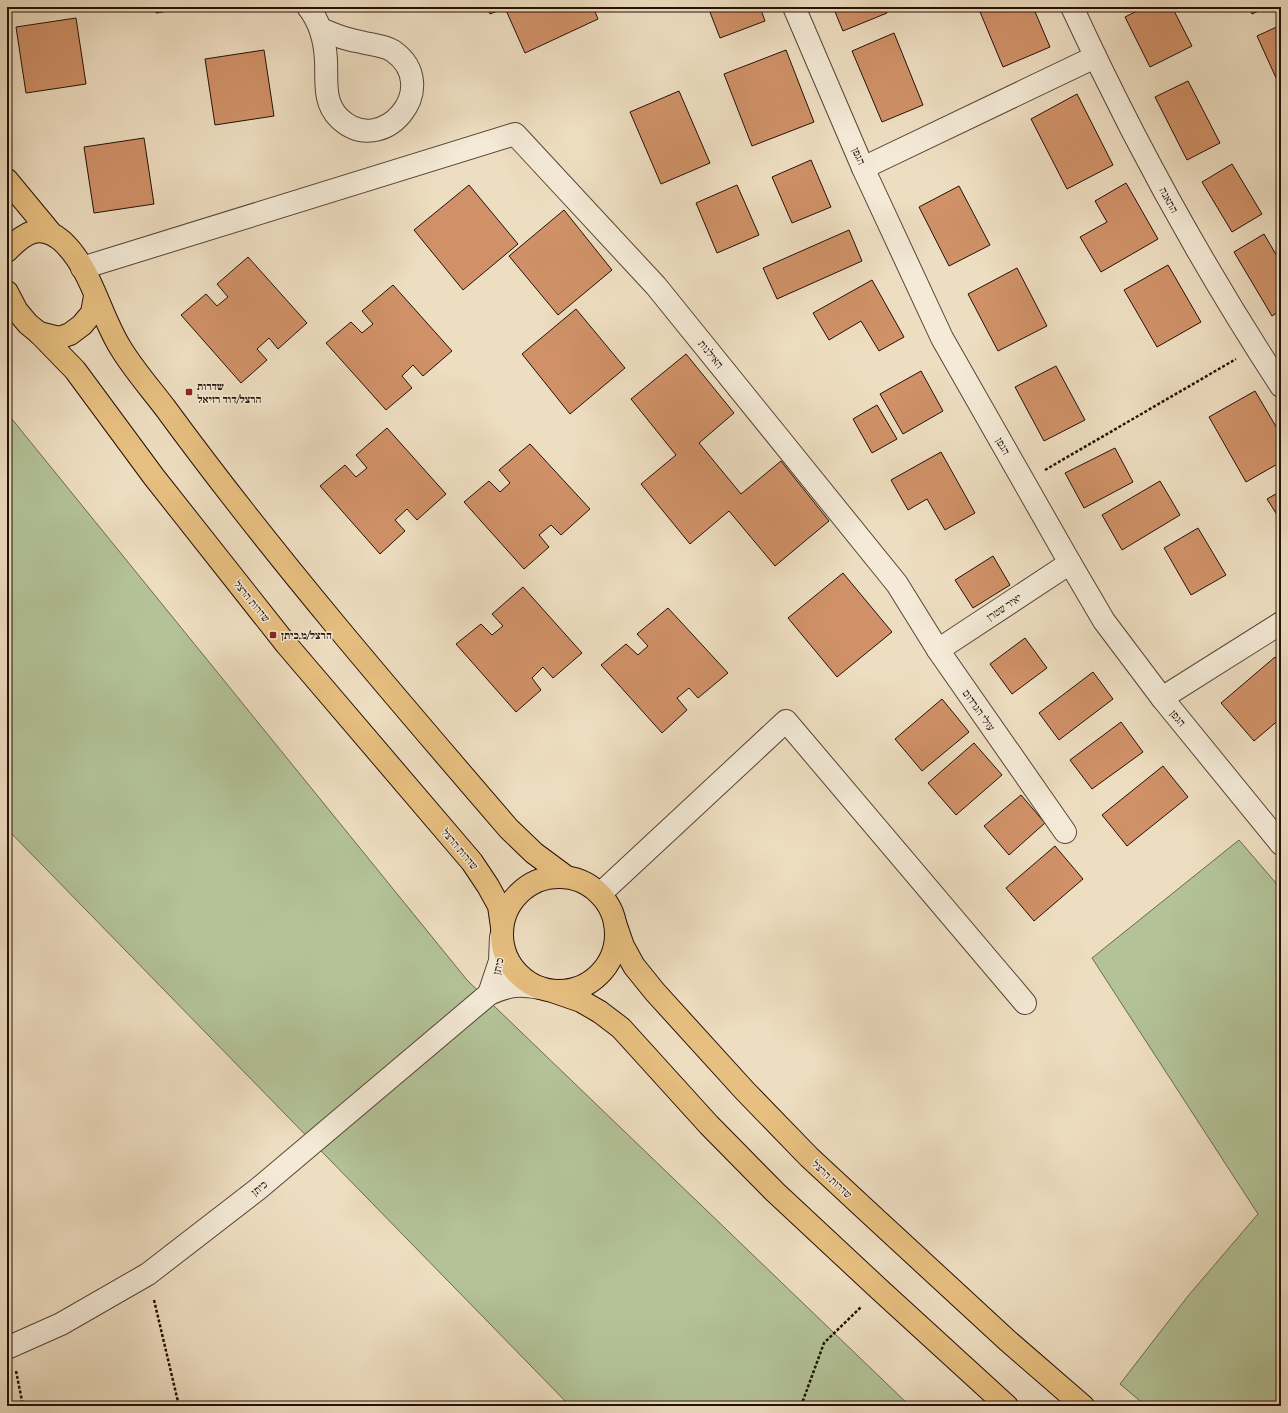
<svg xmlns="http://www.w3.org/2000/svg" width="1288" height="1413" font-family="'IM FELL French Canon','Frank Ruhl Libre',serif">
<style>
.green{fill:#b3c297;stroke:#6c694e}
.building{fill:#d09168;stroke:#241006}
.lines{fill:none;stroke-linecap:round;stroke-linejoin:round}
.minor-casing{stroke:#564435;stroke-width:24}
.major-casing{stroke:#241006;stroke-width:24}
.path{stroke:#241006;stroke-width:2.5;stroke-dasharray:3 2;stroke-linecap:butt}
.minor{stroke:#f4ead7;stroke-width:22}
.major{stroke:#e7bf80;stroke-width:22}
.poi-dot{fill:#8f2418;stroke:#f4ead7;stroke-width:1.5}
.labels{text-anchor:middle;stroke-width:3;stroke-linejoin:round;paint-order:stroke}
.street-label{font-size:11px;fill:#241006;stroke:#f4ead7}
.poi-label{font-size:11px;font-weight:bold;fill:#241006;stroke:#f4ead7;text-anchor:start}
</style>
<rect width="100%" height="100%" fill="#eedec1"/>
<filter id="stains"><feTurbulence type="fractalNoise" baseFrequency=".005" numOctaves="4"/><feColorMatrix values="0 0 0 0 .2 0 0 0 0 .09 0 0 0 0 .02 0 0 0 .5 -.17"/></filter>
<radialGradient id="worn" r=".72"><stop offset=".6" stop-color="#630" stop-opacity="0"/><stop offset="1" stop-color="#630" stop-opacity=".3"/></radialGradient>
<!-- green -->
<g class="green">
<path d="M7 413 467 980 910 1406H570L7 829Z"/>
<path d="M1239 840 1281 889V1406H1146L1120 1384 1188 1296 1258 1214 1092 958Z"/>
</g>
<!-- building -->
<g class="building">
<path d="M155 7H192L156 13Z"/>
<path d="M487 7H593L598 19 525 53 505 8 490 14Z"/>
<path d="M708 7H760L765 21 720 38Z"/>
<path d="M833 7H884L887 13 843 31Z"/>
<path d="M978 7H1033L1050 47 1003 67Z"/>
<path d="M1145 7H1172L1192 46 1150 67 1125 17Z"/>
<path d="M1249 7H1267L1252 14Z"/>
<path d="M76 18 86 84 26 93 16 27Z"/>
<path d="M1281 25V78L1277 80 1257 36Z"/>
<path d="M894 33 923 105 882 122 852 51Z"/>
<path d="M264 50 274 116 215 125 205 59Z"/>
<path d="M786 50 814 122 752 146 724 74Z"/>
<path d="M1188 81 1220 143 1187 160 1155 97Z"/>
<path d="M679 91 710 163 661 184 630 112Z"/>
<path d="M1077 94 1113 165 1067 189 1031 119Z"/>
<path d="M144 138 154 204 94 213 84 147Z"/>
<path d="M811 160 831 207 792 223 772 177Z"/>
<path d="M1232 164 1262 214 1232 232 1202 182Z"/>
<path d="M1126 183 1158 239 1101 272 1080 237 1107 222 1095 201Z"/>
<path d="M469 185 518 244 463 290 414 230Z"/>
<path d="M737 185 759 235 717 253 696 203Z"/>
<path d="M959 186 990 245 949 266 919 207Z"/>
<path d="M564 210 612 270 558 315 509 256Z"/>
<path d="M849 230 862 261 777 299 763 268Z"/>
<path d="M1264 234 1281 263V310L1272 316 1234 252Z"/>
<path d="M248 257 307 323 278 349 269 338 257 349 267 360 241 383 181 315 206 294 217 306 228 297 217 284Z"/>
<path d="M1168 265 1201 322 1157 347 1124 290Z"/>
<path d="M1017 268 1047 326 998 351 968 294Z"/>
<path d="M872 280 904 337 879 351 861 321 829 340 813 313Z"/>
<path d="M393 285 452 351 423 376 413 365 402 376 412 388 386 410 326 343 351 322 362 333 373 324 362 311Z"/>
<path d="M576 309 625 368 570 414 522 354Z"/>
<path d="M686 354 734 413 699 443 741 494 781 461 829 521 775 566 729 511 690 544 641 484 676 455 631 399Z"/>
<path d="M1056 366 1085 420 1044 441 1015 387Z"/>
<path d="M921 371 943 411 903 434 880 394Z"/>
<path d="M1255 391 1281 435V462L1246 482 1209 417Z"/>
<path d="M877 405 897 439 872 453 853 419Z"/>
<path d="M387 428 446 494 417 520 407 509 395 520 405 531 380 554 320 486 345 465 356 477 367 468 356 455Z"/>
<path d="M530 444 590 509 561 535 551 525 539 535 549 547 524 569 464 502 489 481 500 492 510 483 499 470Z"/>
<path d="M1115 448 1133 482 1084 508 1065 473Z"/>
<path d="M941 452 975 513 945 530 927 499 908 510 891 480Z"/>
<path d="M1160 481 1180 515 1122 550 1102 515Z"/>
<path d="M1281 491V521L1267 499Z"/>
<path d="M1198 528 1226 575 1191 595 1164 548Z"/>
<path d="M993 556 1010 585 973 608 955 580Z"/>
<path d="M843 573 892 632 837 677 788 618Z"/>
<path d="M523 587 582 653 553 678 543 667 532 678 541 690 516 712 456 644 481 624 492 635 503 626 492 614Z"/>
<path d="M668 608 728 673 698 698 689 688 677 698 687 710 662 733 601 665 626 644 638 655 648 646 637 634Z"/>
<path d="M1025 638 1047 668 1012 694 990 664Z"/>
<path d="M1275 657 1281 665V718L1254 741 1221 703Z"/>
<path d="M1093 672 1113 699 1059 740 1039 713Z"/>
<path d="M942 699 969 732 922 771 895 739Z"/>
<path d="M1121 722 1143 752 1092 789 1070 760Z"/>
<path d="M974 743 1002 775 956 815 928 783Z"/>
<path d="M1163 766 1188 797 1127 846 1102 815Z"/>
<path d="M1021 795 1045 823 1009 855 984 826Z"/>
<path d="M1055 846 1083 879 1034 921 1006 888Z"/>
</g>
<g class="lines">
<defs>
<g id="minor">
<path d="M308 7C320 22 325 41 326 60 327 81 323 102 339 118 382 160 444 87 393 51 383 45 372 45 361 42 348 40 334 35 321 29"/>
<path d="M794 7 863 168 942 338 1070 563 1104 621 1162 698 1281 844"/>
<path d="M1072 7C1132 138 1202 265 1281 386"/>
<path d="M863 168 1095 57"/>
<path d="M82 268 515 134 656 286 897 584 938 650 1065 832"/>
<path d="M938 650 1070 563"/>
<path d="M1162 698 1281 623"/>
<path d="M600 894 786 721 1025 1003"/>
<path d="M489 994 500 961 501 937"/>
<path d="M7 1348 61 1324 148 1274 258 1189 489 994C510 985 518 984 540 988"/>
</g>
<g id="major">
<path d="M7 180 50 232"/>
<path d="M7 251C24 233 40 222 62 241 92 269 99 313 120 347 133 369 151 389 166 409 273 555 391 692 509 829L534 853 565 876"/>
<path d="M7 292 17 311 28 324 39 333 75 370 154 477 286 644 472 862 488 886 499 906 502 927"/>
<path d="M39 333 59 338 70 334 82 325 92 313 95 296"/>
<circle cx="559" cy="934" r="57"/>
<path d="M615 923 623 946 634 966 655 992 745 1091 809 1157 865 1209 1008 1341 1083 1406"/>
<path d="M552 991 581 1001 600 1012 621 1028 709 1125 775 1192 879 1289 1007 1406"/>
</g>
</defs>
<!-- minor casing -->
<use href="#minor" class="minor-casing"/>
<!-- major casing -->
<use href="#major" class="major-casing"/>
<!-- path -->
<g class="path">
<path d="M1045 470 1236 359"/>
<path d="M154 1300 179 1406"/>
<path d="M16 1371 23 1406"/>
<path d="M801 1406 824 1343 861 1307"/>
</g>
<!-- minor -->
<use href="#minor" class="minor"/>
<!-- major -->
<use href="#major" class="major"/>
</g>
<!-- markers -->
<g class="poi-dot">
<rect x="185" y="388" width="8" height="8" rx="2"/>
<rect x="269" y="631" width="8" height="8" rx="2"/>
</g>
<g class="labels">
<!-- street labels -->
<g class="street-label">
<text transform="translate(859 156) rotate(67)" y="4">הגפן</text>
<text transform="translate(1169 200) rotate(62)" y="4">התאנה</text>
<text transform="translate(711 354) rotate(51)" y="4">האילנות</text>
<text transform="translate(1003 446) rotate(61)" y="4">הגפן</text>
<text transform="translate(252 601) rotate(51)" y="4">שדרות הרצל</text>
<text transform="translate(1004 607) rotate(-34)" y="4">יאיר שטרן</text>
<text transform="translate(979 710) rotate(55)" y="4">עולי הגרדום</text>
<text transform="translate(1178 718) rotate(51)" y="4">הגפן</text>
<text transform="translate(460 849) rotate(50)" y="4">שדרות הרצל</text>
<text transform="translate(498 966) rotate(-77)" y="4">כיתן</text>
<text transform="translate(832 1179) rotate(43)" y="4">שדרות הרצל</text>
<text transform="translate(259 1188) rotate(-39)" y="4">כיתן</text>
</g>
<!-- poi labels -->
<g class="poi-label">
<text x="197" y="390">שדרות<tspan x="197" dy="13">הרצל/דוד רזיאל</tspan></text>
<text x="281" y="639">הרצל/מ.כיתן</text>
</g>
</g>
<!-- margin -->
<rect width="1288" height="1413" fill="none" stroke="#eedec1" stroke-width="24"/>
<rect x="8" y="8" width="1272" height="1397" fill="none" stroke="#241006" stroke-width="2"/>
<rect x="12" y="12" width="1264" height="1389" fill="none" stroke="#241006"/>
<rect width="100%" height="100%" filter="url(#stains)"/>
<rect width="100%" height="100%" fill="url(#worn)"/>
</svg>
